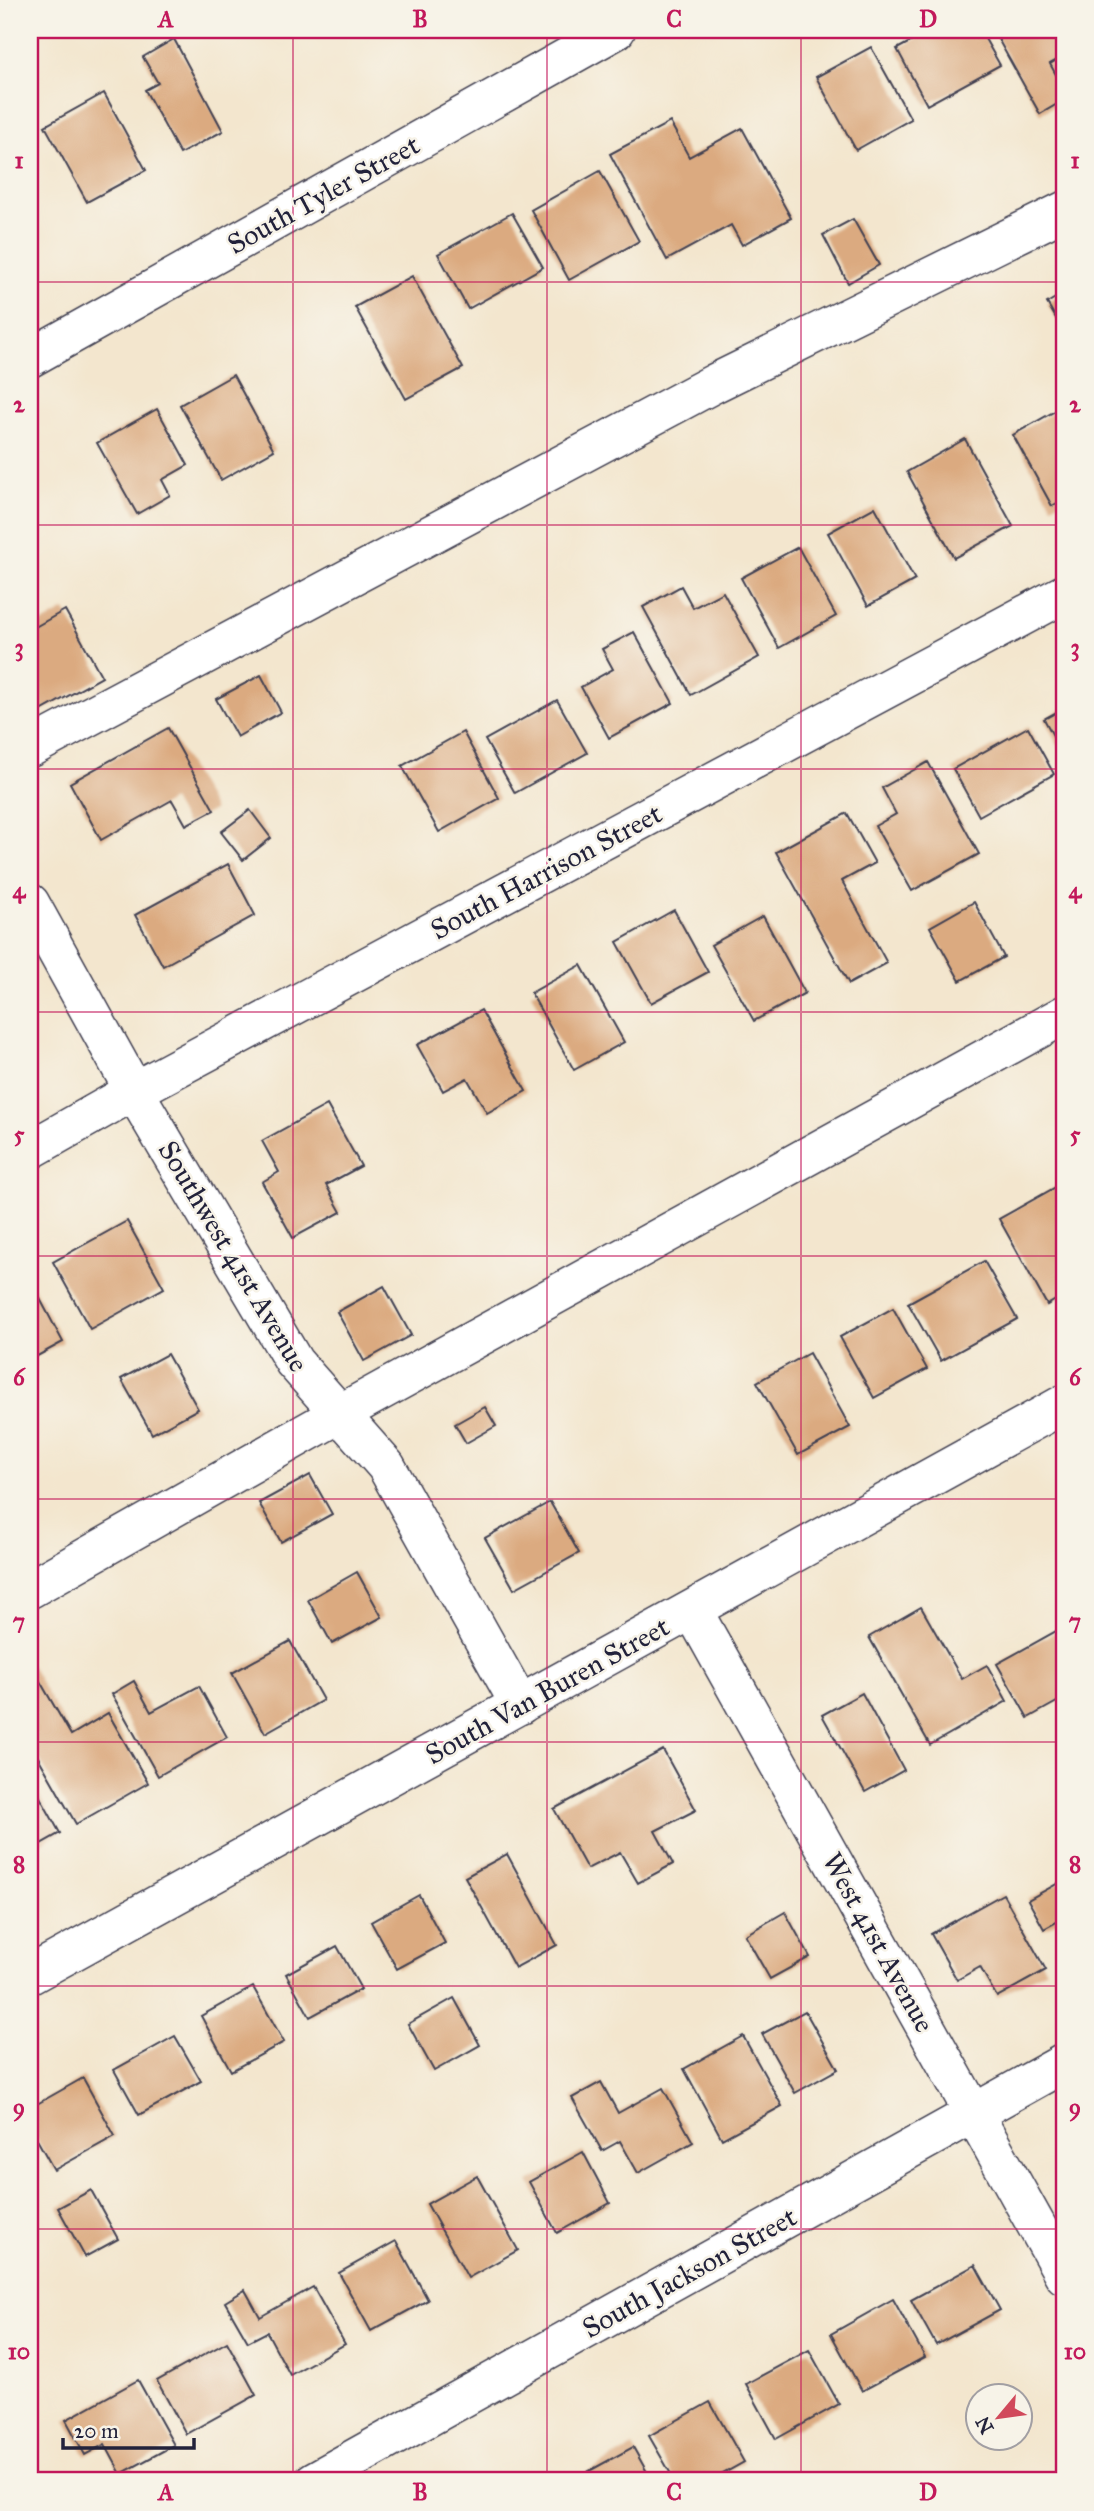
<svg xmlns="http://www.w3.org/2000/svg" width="1094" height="2511" font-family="'IM FELL Great Primer',serif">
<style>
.building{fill:#dbaa80}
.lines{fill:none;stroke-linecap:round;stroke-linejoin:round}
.minor-casing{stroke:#413f51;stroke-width:41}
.major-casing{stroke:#413f51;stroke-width:41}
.minor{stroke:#fff;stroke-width:38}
.major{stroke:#fff;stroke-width:38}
.grid{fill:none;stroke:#c2185b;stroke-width:2;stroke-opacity:0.55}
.labels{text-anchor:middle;stroke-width:5;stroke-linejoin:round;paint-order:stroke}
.street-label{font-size:28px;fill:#22223b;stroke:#f7f3e8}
.neatline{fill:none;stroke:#c2185b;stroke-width:2.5}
.grid-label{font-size:23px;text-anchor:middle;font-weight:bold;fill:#c2185b}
</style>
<rect width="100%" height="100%" fill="#f7f3e8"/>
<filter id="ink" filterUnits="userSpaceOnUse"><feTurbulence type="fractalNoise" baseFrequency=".0143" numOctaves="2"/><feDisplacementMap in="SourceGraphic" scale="14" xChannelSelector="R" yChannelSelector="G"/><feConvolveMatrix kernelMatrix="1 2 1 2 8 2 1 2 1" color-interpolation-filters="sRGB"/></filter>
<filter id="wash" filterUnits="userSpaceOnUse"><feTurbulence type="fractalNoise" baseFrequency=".00686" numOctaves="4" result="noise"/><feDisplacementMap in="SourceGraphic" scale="28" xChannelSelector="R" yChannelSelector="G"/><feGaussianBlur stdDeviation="1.57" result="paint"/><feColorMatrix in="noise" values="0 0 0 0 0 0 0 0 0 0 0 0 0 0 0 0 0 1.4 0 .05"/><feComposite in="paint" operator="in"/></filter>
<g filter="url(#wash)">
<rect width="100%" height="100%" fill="#f3e6ce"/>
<g id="blocks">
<!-- building -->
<g class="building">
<path d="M932 30H980L1000 65 927 105 897 49Z"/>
<path d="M993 30H1064V56L1050 64 1064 89V100L1040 114Z"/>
<path d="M174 39 223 131 180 154 145 90 158 83 143 57Z"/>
<path d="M871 47 911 119 856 150 816 77Z"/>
<path d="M104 93 146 170 87 202 45 126Z"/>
<path d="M670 122 689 157 742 128 791 218 742 245 731 225 667 260 610 154Z"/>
<path d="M600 171 639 241 569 280 531 210Z"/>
<path d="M512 213 543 267 468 309 438 254Z"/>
<path d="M853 219 879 265 848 283 823 235Z"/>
<path d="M412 276 463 368 406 399 355 307Z"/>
<path d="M1064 293V323L1060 325 1047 303Z"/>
<path d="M233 375 274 450 221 480 180 405Z"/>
<path d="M1064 406V499L1052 506 1013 435Z"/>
<path d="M157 409 188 465 162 480 170 495 137 514 97 443Z"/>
<path d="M965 439 1013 526 954 558 907 472Z"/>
<path d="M875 507 915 580 868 606 828 533Z"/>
<path d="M798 547 836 616 779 648 741 578Z"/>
<path d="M681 586 693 608 723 592 759 657 691 695 643 607Z"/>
<path d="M65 610 102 677 30 717V630Z"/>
<path d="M634 632 673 703 609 738 581 687 613 669 602 649Z"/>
<path d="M261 675 281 712 237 737 216 699Z"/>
<path d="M557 700 587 753 515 793 485 740Z"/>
<path d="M1064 708V756L1044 719Z"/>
<path d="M1028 727 1054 774 979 816 953 769Z"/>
<path d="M168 728 214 810 186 825 172 800 101 840 70 783Z"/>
<path d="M463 732 499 798 439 832 402 766Z"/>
<path d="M928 762 979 854 912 891 875 826 896 814 882 788Z"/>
<path d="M250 810 271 838 243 860 221 832Z"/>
<path d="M847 813 875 863 842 881 887 963 849 984 776 852Z"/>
<path d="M228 864 255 915 163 966 135 915Z"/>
<path d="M974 902 1004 957 960 981 930 927Z"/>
<path d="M674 910 708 972 651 1003 617 942Z"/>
<path d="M763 916 805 993 754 1021 711 945Z"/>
<path d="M581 965 624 1042 574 1070 531 993Z"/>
<path d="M481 1010 526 1091 487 1113 467 1078 443 1091 417 1045Z"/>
<path d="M327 1105 361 1166 326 1185 341 1212 293 1238 262 1182 279 1172 262 1141Z"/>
<path d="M1063 1183 1064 1295 1047 1305 999 1219Z"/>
<path d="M127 1221 164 1288 90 1329 53 1262Z"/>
<path d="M984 1261 1017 1319 941 1361 908 1303Z"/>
<path d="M30 1280 63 1342 30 1360Z"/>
<path d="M384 1286 411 1335 364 1361 337 1312Z"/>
<path d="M893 1308 927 1369 874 1398 840 1337Z"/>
<path d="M809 1353 850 1427 798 1455 757 1382Z"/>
<path d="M167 1354 198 1409 152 1434 121 1379Z"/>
<path d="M485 1407 496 1426 466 1443 455 1424Z"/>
<path d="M310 1475 332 1514 281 1542 259 1503Z"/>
<path d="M550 1502 579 1553 514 1589 485 1538Z"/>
<path d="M357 1572 382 1617 332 1644 308 1600Z"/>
<path d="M921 1607 962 1679 987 1665 1007 1701 930 1745 869 1637Z"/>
<path d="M1060 1629 1064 1637V1698L1028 1718 997 1664Z"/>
<path d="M290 1641 323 1700 265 1733 232 1673Z"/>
<path d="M30 1664 71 1735 108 1713 148 1783 76 1824 30 1743Z"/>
<path d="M134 1681 151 1712 199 1686 227 1737 158 1776 112 1694Z"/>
<path d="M862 1693 904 1770 865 1792 822 1715Z"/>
<path d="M663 1750 696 1810 655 1831 673 1864 638 1883 620 1852 587 1869 554 1809Z"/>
<path d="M30 1779 60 1833 30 1850Z"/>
<path d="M507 1854 557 1945 515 1968 465 1877Z"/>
<path d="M1064 1880V1918L1044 1929 1028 1900Z"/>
<path d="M1003 1894 1046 1970 997 1997 980 1967 957 1980 931 1934Z"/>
<path d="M419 1895 445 1943 397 1969 371 1922Z"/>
<path d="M785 1912 810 1957 770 1979 745 1935Z"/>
<path d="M337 1946 361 1989 310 2017 286 1974Z"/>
<path d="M253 1987 284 2042 231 2071 201 2016Z"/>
<path d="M454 1998 480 2045 434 2071 408 2024Z"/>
<path d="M805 2011 838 2069 795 2093 762 2034Z"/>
<path d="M175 2036 201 2081 139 2115 114 2070Z"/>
<path d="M743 2036 782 2106 722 2139 684 2069Z"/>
<path d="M83 2078 115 2136 54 2170 30 2127V2108Z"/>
<path d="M601 2082 618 2113 663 2088 693 2142 638 2173 620 2141 602 2151 572 2098Z"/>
<path d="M583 2152 610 2203 557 2233 529 2182Z"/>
<path d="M477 2176 518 2250 468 2278 427 2204Z"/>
<path d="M91 2190 118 2239 85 2257 58 2208Z"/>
<path d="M396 2241 428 2300 371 2331 339 2273Z"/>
<path d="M975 2265 1000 2310 936 2345 911 2300Z"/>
<path d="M313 2287 345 2344 290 2375 267 2332 248 2342 225 2302 245 2290 260 2317Z"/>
<path d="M893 2299 925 2357 862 2391 831 2334Z"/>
<path d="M227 2342 256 2395 186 2434 157 2381Z"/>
<path d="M809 2350 839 2404 776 2439 746 2384Z"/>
<path d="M138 2380 174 2445 121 2474 105 2444 85 2455 66 2420Z"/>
<path d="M710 2402 744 2462 710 2481H675L649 2436Z"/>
<path d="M633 2447 652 2481H571Z"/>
</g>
</g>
</g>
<g filter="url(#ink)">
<use href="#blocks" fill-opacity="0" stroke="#413f51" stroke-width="2"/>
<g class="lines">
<defs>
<g id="minor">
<path d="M30 748 715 383 1064 211"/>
<path d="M30 903 134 1091 294 1362 386 1466 520 1705"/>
<path d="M30 1150 134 1091 1064 594"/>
<path d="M30 1589 339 1414 1064 1015"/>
<path d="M693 1611 1064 2275"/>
<path d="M30 1975 1064 1404"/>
<path d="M314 2481 1064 2063"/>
</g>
<path id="major" d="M30 358 616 30"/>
</defs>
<!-- minor casing -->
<use href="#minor" class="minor-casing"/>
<!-- major casing -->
<use href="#major" class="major-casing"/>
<!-- minor -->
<use href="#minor" class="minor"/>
<!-- major -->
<use href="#major" class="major"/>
</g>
</g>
<!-- grid -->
<path class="grid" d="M293 30V2481M547 30V2481M801 30V2481M30 282H1064M30 525H1064M30 769H1064M30 1012H1064M30 1256H1064M30 1499H1064M30 1742H1064M30 1986H1064M30 2229H1064"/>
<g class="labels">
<!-- street labels -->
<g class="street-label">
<text transform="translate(323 194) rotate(-29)" y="10">South Tyler Street</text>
<text transform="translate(546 871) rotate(-28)" y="10">South Harrison Street</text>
<text transform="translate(234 1256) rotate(59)" y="10">Southwest 41st Avenue</text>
<text transform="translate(547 1690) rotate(-29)" y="10">South Van Buren Street</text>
<text transform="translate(879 1942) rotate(61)" y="10">West 41st Avenue</text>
<text transform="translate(689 2272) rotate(-29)" y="10">South Jackson Street</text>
</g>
</g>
<!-- margin -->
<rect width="1094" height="2511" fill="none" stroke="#f7f3e8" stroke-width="77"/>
<!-- north arrow -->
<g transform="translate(999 2417) rotate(241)"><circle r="33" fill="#f7f3e8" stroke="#a29fa3" stroke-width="2"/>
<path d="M0-5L12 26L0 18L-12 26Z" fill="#d1495b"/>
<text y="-10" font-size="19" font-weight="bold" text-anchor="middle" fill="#22223b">N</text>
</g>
<!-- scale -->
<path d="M63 2438v10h131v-10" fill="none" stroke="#22223b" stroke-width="3.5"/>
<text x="74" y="2438" font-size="21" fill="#22223b" stroke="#f7f3e8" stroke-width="5" paint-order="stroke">20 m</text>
<rect x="38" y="38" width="1018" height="2434" class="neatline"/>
<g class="grid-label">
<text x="166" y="27">A</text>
<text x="420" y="27">B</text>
<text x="674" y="27">C</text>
<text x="928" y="27">D</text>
<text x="19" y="168">1</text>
<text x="1075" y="168">1</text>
<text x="19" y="412">2</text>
<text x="1075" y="412">2</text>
<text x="19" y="655">3</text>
<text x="1075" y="655">3</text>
<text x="19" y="898">4</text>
<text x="1075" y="898">4</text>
<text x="19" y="1142">5</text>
<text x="1075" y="1142">5</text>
<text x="19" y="1385">6</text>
<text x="1075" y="1385">6</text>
<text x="19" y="1629">7</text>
<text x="1075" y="1629">7</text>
<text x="19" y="1872">8</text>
<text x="1075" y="1872">8</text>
<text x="19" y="2115">9</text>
<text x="1075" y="2115">9</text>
<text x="19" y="2359">10</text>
<text x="1075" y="2359">10</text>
<text x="166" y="2500">A</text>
<text x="420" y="2500">B</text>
<text x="674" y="2500">C</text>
<text x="928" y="2500">D</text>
</g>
</svg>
